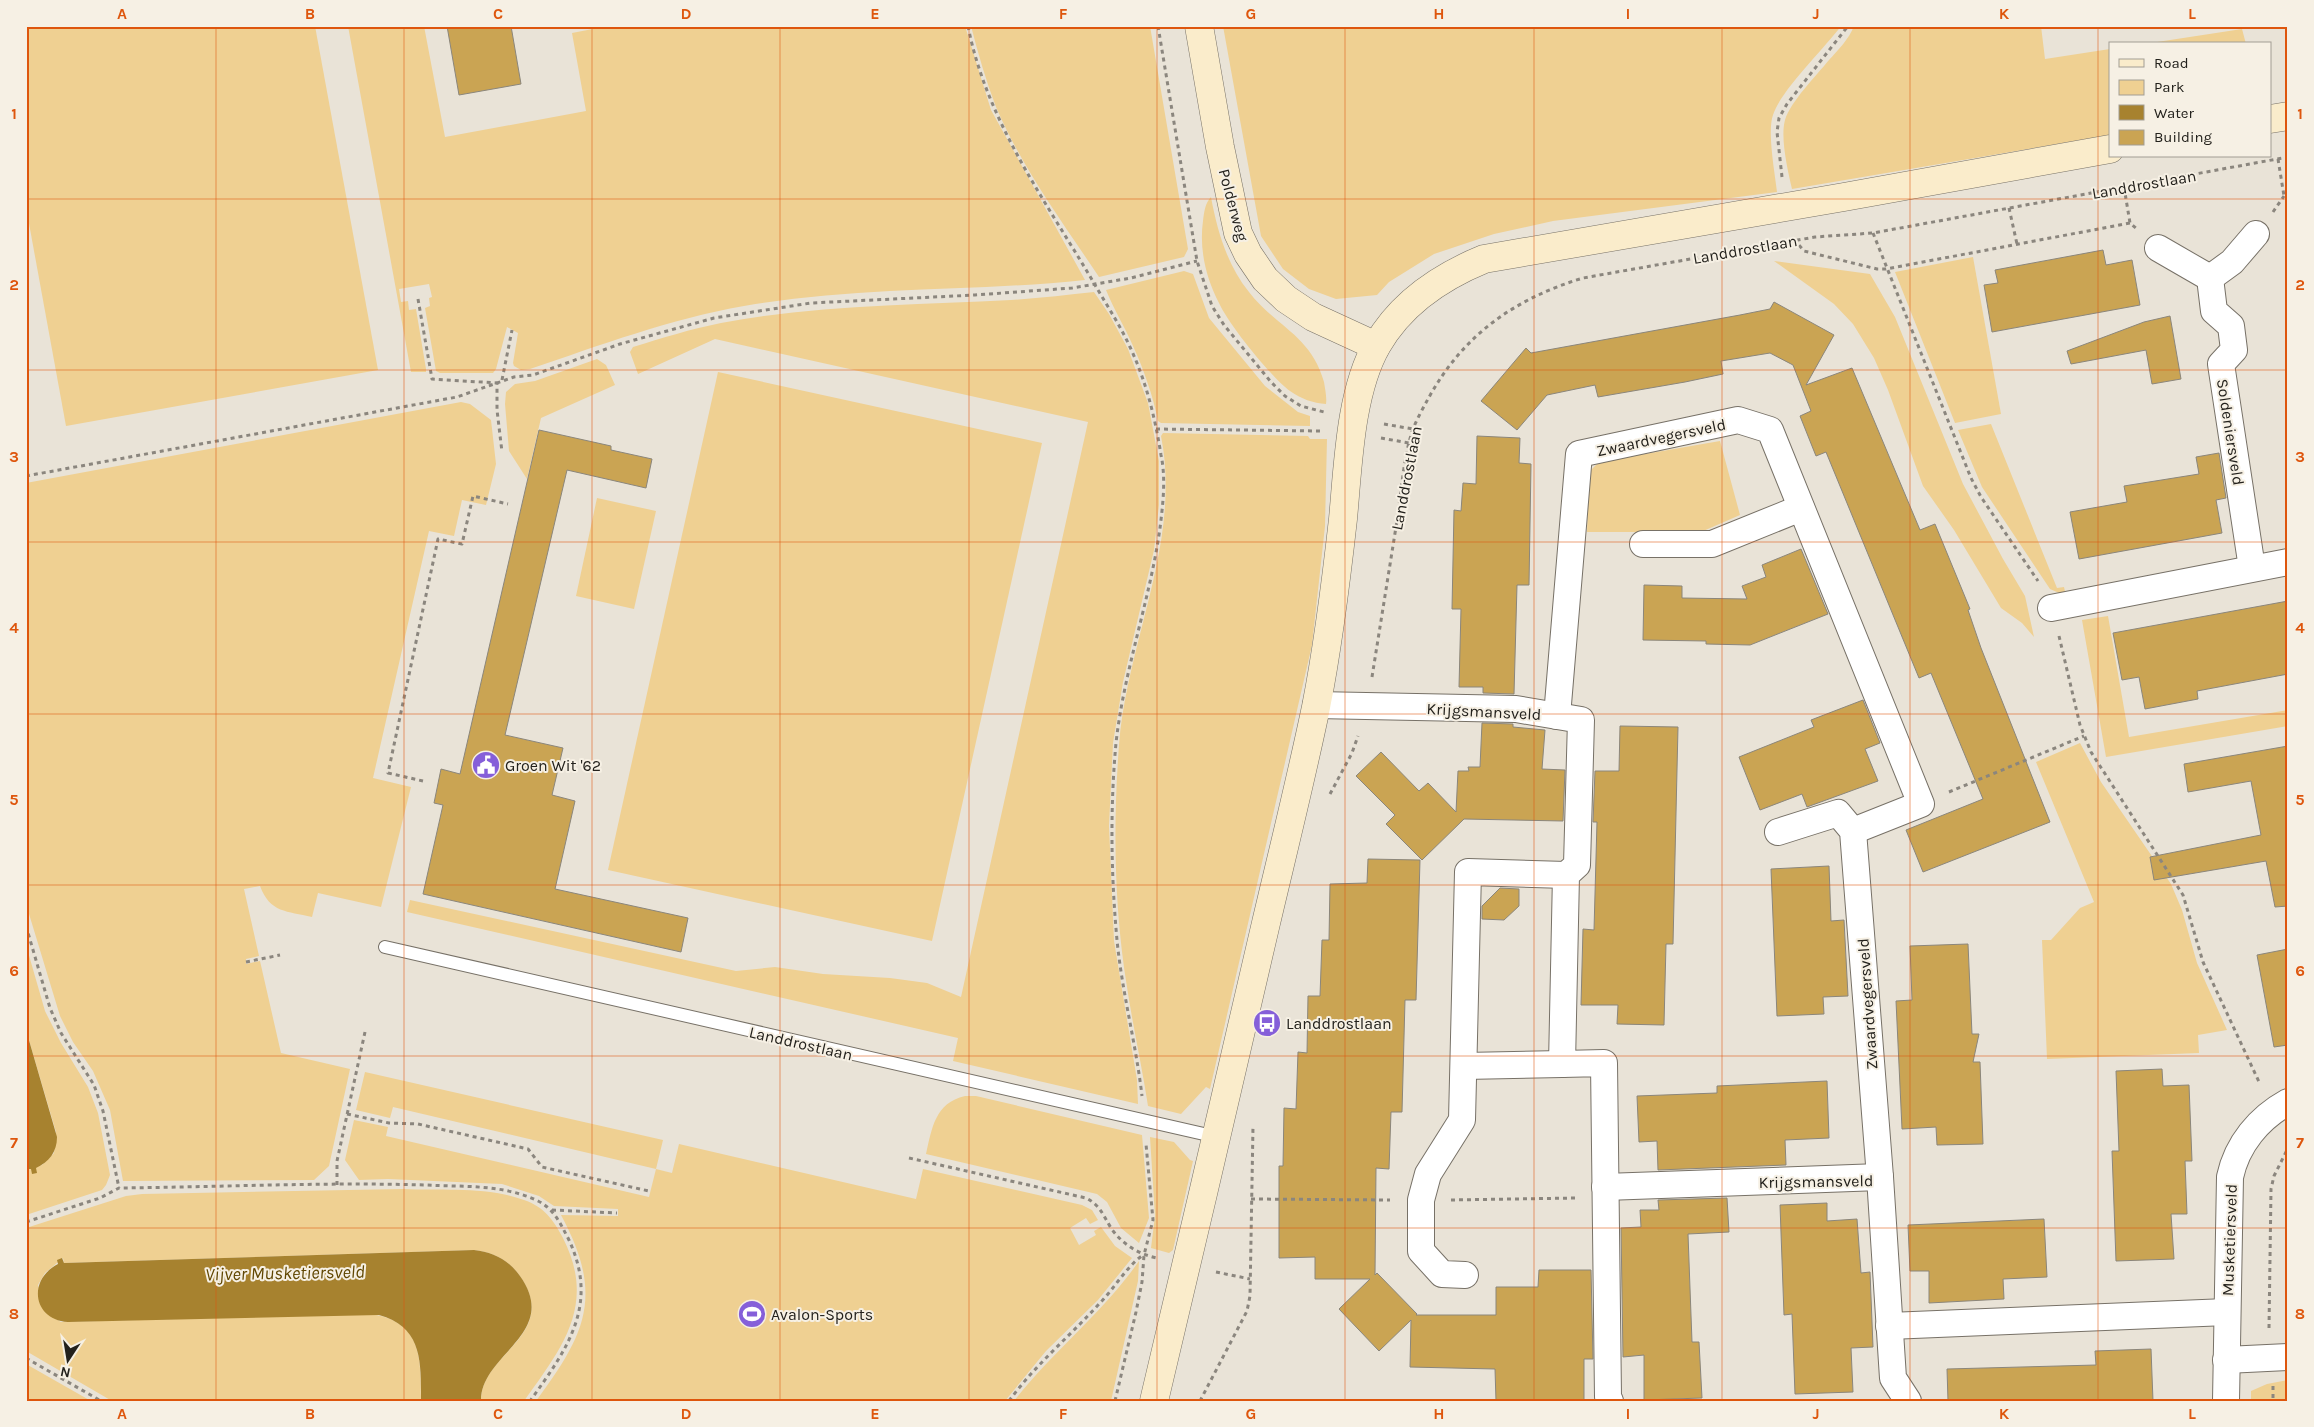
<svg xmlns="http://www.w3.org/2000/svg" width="2314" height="1427" font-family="Karla,sans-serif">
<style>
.green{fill:#efd092}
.water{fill:#a7822f}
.building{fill:#caa453;stroke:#8b867b}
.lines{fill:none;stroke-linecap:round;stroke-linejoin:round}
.lane-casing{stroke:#777167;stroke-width:14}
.street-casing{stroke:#777167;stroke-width:28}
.secondary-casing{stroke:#777167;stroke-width:29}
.path{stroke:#8b867e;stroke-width:3;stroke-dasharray:4 4;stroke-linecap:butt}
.lane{stroke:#fff;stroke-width:12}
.street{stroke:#fff;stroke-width:26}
.secondary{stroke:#faeccb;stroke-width:28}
.grid{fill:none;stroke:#de560d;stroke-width:1;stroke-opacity:0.55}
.labels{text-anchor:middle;stroke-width:4;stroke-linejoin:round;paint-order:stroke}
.street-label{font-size:16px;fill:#23211c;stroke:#f6f0e4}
.poi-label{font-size:16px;fill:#23211c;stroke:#f6f0e4;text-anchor:start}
.water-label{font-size:18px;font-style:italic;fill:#604601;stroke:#f6f0e4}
.neatline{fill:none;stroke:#de560d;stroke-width:2}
.grid-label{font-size:16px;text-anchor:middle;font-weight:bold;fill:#de560d}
</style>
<rect width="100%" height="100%" fill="#e9e3d7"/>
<!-- green -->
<g class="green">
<path d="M26 26H315L378 370 66 426 26 207Z"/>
<path d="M348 26H424L445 137 586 111 572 33 608 26H965L991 110 1085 280C972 292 857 286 744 306 670 319 601 345 530 369L521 370 514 366 513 363 518 333 507 327 496 369 493 373H440L436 371 425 308 430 306 429 298 432 297 429 284 399 289 401 302 408 301 409 310 416 309 426 369V372H411Z"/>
<path d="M971 26H1150L1188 249 1184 257 1099 277C1063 223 1022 168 996 107 986 81 978 53 971 26Z"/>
<path d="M1223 26H1841C1824 49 1781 90 1773 115 1767 131 1775 174 1777 192L1553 221 1494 234 1434 254 1389 282 1377 295 1336 299 1309 289 1283 269 1261 236Z"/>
<path d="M1854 26H2041L2045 59 2110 49V135L1792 189C1788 171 1780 138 1785 120 1791 101 1816 76 1829 60 1838 50 1849 39 1854 26Z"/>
<path d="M2242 29 2246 44H2144Z"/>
<path d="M1211 197C1217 230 1227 265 1249 292 1275 326 1311 335 1324 382 1325 389 1327 397 1326 404 1313 403 1301 399 1290 391 1271 377 1229 325 1219 303 1206 278 1199 249 1203 221 1204 213 1205 203 1211 197Z"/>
<path d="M1973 257 2001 414 1955 423 1895 272Z"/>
<path d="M1774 261 1870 274 1895 317 1963 484 2003 559 2025 596 2034 637 2022 623 2001 608 1954 530 1923 486 1888 390 1874 358 1853 324 1834 304Z"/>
<path d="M1184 271 1193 274 1209 318 1265 386 1298 412 1310 416V426L1161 423 1158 421C1153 396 1144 370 1133 346 1125 327 1114 310 1106 290Z"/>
<path d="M1094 292 1109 314 1128 349 1148 403 1159 461V505L1154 550 1123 682 1113 743 1109 826 1114 941 1137 1080 1138 1104 953 1061 958 1038 407 912 410 900 736 971 775 967 823 974 890 978 927 983 961 997 1088 422 715 339 638 374 630 352 633 347C662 338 691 329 721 323 816 305 915 305 1011 300 1039 298 1067 295 1094 292Z"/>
<path d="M597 359 606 365 615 385 541 418 527 479 509 451 505 404 506 392 515 384 535 381Z"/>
<path d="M718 372 1042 443 932 941 608 870Z"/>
<path d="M461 402 470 404 491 420 496 464 486 505 462 500 454 536 429 531 373 778 411 787 381 907 318 893 312 917C287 911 270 913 260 886L244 889 259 956 246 959V964L260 961 281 1053 350 1069 329 1166 314 1180 123 1181 110 1110 93 1071 73 1042 60 1016 26 904V483Z"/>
<path d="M1991 424 2057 588 2064 587 2066 596 2050 589 1982 487 1958 430Z"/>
<path d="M1163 433 1308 436 1310 439H1327L1325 526 1312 645 1210 1089 1206 1087 1181 1114 1148 1106C1142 1066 1133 1027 1127 987 1114 908 1113 825 1119 745 1127 641 1182 541 1161 436Z"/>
<path d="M1720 441 1740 515 1701 532H1587L1589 472 1599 462Z"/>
<path d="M597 498 656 511 634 609 576 596Z"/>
<path d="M2108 616 2129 737 2288 710V726L2106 757 2082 620Z"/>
<path d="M2080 743 2101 782 2171 884 2182 910 2197 963 2227 1030 2198 1035 2199 1053 2047 1059 2042 940H2051L2080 908 2094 902 2036 762Z"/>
<path d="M26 945 45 1011 61 1043 88 1087 98 1113 110 1175 106 1185 102 1190 26 1215V1169L42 1165 54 1153 56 1132 26 1030Z"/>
<path d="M365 1072 663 1140 656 1169 672 1173 679 1144 916 1199 923 1169 1082 1205 1092 1210 1098 1220 1090 1224 1086 1218 1070 1228 1079 1245 1096 1235 1094 1231 1101 1227 1115 1246 1132 1258 1098 1300 1046 1351 1005 1401H536C587 1332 604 1295 561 1215L618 1216V1209L554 1206 539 1196 502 1184 388 1179 359 1180 345 1160 354 1120 388 1127 386 1136 649 1197 656 1169 393 1107 390 1118 356 1110Z"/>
<path d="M965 1096H976L1142 1135 1149 1218 1139 1243 1121 1228 1107 1202 1097 1194 926 1154C932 1128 935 1103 965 1096Z"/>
<path d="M1150 1137 1174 1142 1190 1160 1193 1161 1173 1250 1169 1253 1151 1248 1155 1216Z"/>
<path d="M403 1189C442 1191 487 1186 524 1200 544 1207 553 1219 563 1238 597 1305 562 1348 524 1401H481C480 1354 561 1335 520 1276 509 1260 493 1252 474 1250L64 1263 63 1258 45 1273 38 1285 45 1312 61 1322 370 1314C422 1321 421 1358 421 1401H112L26 1351V1228L126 1196 142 1194Z"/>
<path d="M1139 1261 1138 1281 1111 1401H1014C1053 1351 1103 1313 1139 1261Z"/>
<path d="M26 1364 91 1401H26Z"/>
<path d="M2288 1380V1401H2251V1391L2267 1384Z"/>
</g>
<!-- water -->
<g class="water">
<path d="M26 1030 57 1137C57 1152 49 1162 36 1168L37 1173 32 1174 31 1169H26Z"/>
<path d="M474 1250C493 1252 509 1260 520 1276 561 1334 480 1354 481 1401H421C421 1363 423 1327 379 1315L68 1322C33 1320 27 1280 58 1264L57 1260 62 1258 64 1263Z"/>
</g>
<!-- building -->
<g class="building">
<path d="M447 26H511L521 84 459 95Z"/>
<path d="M2103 250 2106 265 2132 260 2140 305 1992 332 1984 285 1998 283 1995 270Z"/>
<path d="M1774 302 1834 335 1806 385 1852 368 1920 530 1935 524 1970 609 1968 610 1981 648 2050 822 1923 872 1906 830 1983 799 1931 673 1919 678 1826 452 1816 456 1800 416 1811 411 1793 365 1770 353 1721 361 1723 374 1685 382 1598 397 1595 385 1547 395 1517 430 1481 401 1526 348 1531 353 1740 315 1770 309Z"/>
<path d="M2170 316 2181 379 2152 384 2146 350 2071 364 2067 351 2144 322Z"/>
<path d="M539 430 611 446V450L652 459 646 488 567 470 505 735 563 748 552 795 575 801 555 889 688 918 681 952 423 894 443 805 434 803 441 769 460 774Z"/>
<path d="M1477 436 1520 438 1519 463 1531 464 1529 585H1517L1514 694 1483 693V687H1459L1461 609H1452L1454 510 1461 511 1463 483 1476 484Z"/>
<path d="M2219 453 2226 498 2216 500 2222 533 2079 559 2070 512 2127 502 2124 486 2199 474 2196 457Z"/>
<path d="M1801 549 1828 614 1750 645 1706 644V641L1643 640 1644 585 1682 586V598L1747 599 1742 586 1766 577 1762 565Z"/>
<path d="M2288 601V674L2197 691 2198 699 2145 709 2139 677 2122 680 2113 633Z"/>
<path d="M1863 700 1880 743 1865 749 1878 781 1807 807 1802 794 1760 810 1739 757 1814 727 1811 720Z"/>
<path d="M1482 723 1513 724V727L1545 730 1542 769 1565 770 1563 821 1464 819 1422 860 1386 824 1395 815 1356 776 1381 752 1419 791 1428 783 1456 812 1458 771H1469L1468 767H1480Z"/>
<path d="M1620 726 1678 727 1673 944H1666L1664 1025 1617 1024 1618 1005H1581L1583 929 1594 930 1597 822H1593L1595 771H1619Z"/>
<path d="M2288 746V906L2275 907 2266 861 2154 880 2150 857 2261 835 2251 781 2188 792 2184 764Z"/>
<path d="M1368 859 1420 860 1416 1000H1405L1402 1112H1391L1389 1169 1376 1168 1375 1275 1377 1273 1417 1314 1416 1315H1496V1287H1538L1539 1270H1591L1593 1359H1584V1401H1496L1495 1369 1410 1367 1411 1320 1379 1351 1339 1309 1370 1279H1315V1257L1279 1258V1166H1283L1284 1108 1296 1109 1298 1052 1307 1053 1308 996H1320L1322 940H1329L1330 884 1367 883Z"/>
<path d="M1829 866 1831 921 1844 920 1848 996 1823 997 1824 1014 1777 1016 1771 869Z"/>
<path d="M1500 888 1519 889V906L1504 920 1482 919V906Z"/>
<path d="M1968 944 1972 1034H1979L1973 1062H1980L1983 1144 1937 1145 1936 1127 1902 1129 1896 1001 1912 1000 1910 946Z"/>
<path d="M2288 949V1045L2274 1047 2257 955Z"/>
<path d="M2162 1069 2163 1086 2189 1085 2192 1161H2185L2187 1214H2171L2174 1259 2116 1261 2112 1151H2119L2116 1071Z"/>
<path d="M1827 1081 1829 1138 1785 1140 1786 1165 1658 1170 1657 1141 1639 1142 1637 1096 1717 1093V1086Z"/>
<path d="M1727 1198 1729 1232 1688 1234 1692 1342H1699L1702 1398 1644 1400V1355L1623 1357 1621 1228 1641 1227 1640 1210H1659L1658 1200Z"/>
<path d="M1827 1203V1221L1857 1219 1861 1273 1870 1272 1873 1347 1851 1348 1853 1392 1795 1394 1792 1314 1784 1315 1780 1205Z"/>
<path d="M2044 1219 2047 1277 2003 1279 2004 1299 1929 1303V1271H1910L1908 1225Z"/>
<path d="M2151 1349 2153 1401H1948L1947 1369 2096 1365 2095 1351Z"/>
</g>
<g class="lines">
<defs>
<path id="lane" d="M385 947 1217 1137"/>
<g id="street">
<path d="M2158 248 2210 278 2214 311 2231 326 2234 350 2221 364 2252 568"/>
<path d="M2210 278 2232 262 2256 234"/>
<path d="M1643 544H1712L1801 508"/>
<path d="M2051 608 2288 562"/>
<path d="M1316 705 1516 709 1581 720 1577 865 1566 875 1562 1064 1604 1063 1608 1397 1610 1401"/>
<path d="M1557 716 1579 454 1738 420 1770 430 1921 804 1853 831"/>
<path d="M1778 832 1838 813 1853 831 1880 1177"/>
<path d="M1464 1066 1562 1064"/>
<path d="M1605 1187 1880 1177 1893 1378 1908 1401"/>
<path d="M1465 1275 1442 1274 1421 1251V1200L1428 1174 1462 1120 1468 872 1566 875"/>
<path d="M1889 1326 2227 1312"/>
<path d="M2226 1360 2288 1357"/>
<path d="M2226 1401 2230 1177C2237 1144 2259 1118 2288 1102"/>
</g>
<g id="secondary">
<path d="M1199 26 1220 147 1238 233 1248 254 1265 279 1286 299 1313 317 1376 346"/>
<path d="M2270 119 2288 116"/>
<path d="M1154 1401C1192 1242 1229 1082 1266 923 1283 851 1301 779 1316 707 1328 646 1336 582 1343 519 1348 466 1350 392 1377 345 1401 303 1440 277 1484 259L1844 197 2110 149"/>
</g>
</defs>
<!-- lane casing -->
<use href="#lane" class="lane-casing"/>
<!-- street casing -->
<use href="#street" class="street-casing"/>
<!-- secondary casing -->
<use href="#secondary" class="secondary-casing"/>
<!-- path -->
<g class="path">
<path d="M968 26C986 119 1044 199 1091 278 1104 301 1119 323 1130 347 1146 381 1155 417 1161 455 1166 478 1163 504 1160 528 1150 600 1124 670 1116 743 1110 808 1111 875 1117 940 1122 992 1136 1044 1142 1096"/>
<path d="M1158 26 1197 261 1212 306 1224 325 1271 382 1285 396 1301 406 1324 412"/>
<path d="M2278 159 2284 196 2288 195"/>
<path d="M1782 177 1777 132 1779 118 1787 104 1848 26"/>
<path d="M2124 187 2130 223 2137 229"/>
<path d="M2009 208 2017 244"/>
<path d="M2273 212 2284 196"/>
<path d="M1873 233 1971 478 1981 497 2038 581"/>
<path d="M1794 239 1804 251 1877 269H1886L2130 223"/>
<path d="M418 299 432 379 497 383V410L502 452"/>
<path d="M502 380 512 330"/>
<path d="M1384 424 1413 429"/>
<path d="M1156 429 1321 431"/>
<path d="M1381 438 1409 443"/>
<path d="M26 476 457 397 514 377 533 375 620 344 714 318 811 303 975 295 1072 288 1131 278 1197 261"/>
<path d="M2059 636 2080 725 2091 752 2183 895 2203 962 2260 1084"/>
<path d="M1372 677C1380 627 1388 577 1396 527 1401 497 1403 457 1413 429 1417 419 1423 408 1428 399 1463 335 1514 299 1583 278L1815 237 1873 233 2288 157"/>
<path d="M423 781 388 773 438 539 462 544 473 496 508 504"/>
<path d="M1949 792 2084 736"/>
<path d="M1330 794 1352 753 1358 736"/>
<path d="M26 926 50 1008 61 1033 94 1085 103 1111 119 1188"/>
<path d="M246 962 280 955"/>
<path d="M347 1114 389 1123 418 1124 528 1149 542 1167 649 1191"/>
<path d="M909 1158 1086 1198C1100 1205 1103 1215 1111 1228 1122 1244 1138 1254 1157 1258"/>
<path d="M337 1185V1161L365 1032"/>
<path d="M1251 1199 1390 1200"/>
<path d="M1451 1200 1575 1198"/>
<path d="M552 1210 617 1213"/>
<path d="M26 1222 100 1198 119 1188C221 1187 324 1182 426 1185 463 1187 503 1184 538 1201 554 1209 560 1223 568 1238 600 1304 568 1348 530 1401"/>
<path d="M1216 1272 1250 1279"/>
<path d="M2269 1328 2271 1189 2274 1176 2288 1148"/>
<path d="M26 1358 101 1401"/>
<path d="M2273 1386V1401"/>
<path d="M1009 1401C1035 1365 1069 1337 1099 1304 1114 1289 1126 1267 1143 1255"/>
<path d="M1115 1401 1136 1312 1142 1282 1144 1255 1153 1220 1146 1144"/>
<path d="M1200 1401 1247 1311 1250 1296 1253 1126"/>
</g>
<!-- lane -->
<use href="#lane" class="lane"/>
<!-- street -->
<use href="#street" class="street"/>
<!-- secondary -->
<use href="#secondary" class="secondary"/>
</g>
<!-- grid -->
<path class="grid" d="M216 26V1401M404 26V1401M592 26V1401M780 26V1401M969 26V1401M1157 26V1401M1345 26V1401M1534 26V1401M1722 26V1401M1910 26V1401M2098 26V1401M26 199H2288M26 370H2288M26 542H2288M26 714H2288M26 885H2288M26 1056H2288M26 1228H2288"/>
<!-- icons -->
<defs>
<symbol id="civic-disc" viewBox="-11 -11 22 22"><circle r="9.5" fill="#855fd9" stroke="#f6f0e4"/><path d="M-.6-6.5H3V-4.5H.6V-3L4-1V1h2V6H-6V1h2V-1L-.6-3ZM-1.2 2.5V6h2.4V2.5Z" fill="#fff"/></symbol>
<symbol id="bus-disc" viewBox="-11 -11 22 22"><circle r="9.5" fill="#855fd9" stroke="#f6f0e4"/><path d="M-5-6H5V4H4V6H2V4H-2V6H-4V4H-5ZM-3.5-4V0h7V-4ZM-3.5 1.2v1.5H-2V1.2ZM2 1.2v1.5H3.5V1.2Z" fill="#fff"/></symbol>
<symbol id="stadium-disc" viewBox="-11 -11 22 22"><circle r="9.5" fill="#855fd9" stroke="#f6f0e4"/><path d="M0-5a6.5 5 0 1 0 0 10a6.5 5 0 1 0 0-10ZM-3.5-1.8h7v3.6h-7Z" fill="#fff"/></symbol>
</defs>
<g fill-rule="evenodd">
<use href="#civic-disc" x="470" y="749" width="32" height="32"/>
<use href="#bus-disc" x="1251" y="1007" width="32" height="32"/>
<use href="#stadium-disc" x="736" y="1298" width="32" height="32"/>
</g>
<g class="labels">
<!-- street labels -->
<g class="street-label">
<text transform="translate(2144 184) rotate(-10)" y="6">Landdrostlaan</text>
<text transform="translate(1234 205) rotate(75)" y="6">Polderweg</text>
<text transform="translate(1745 249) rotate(-10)" y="6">Landdrostlaan</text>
<text transform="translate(2231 432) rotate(81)" y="6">Soldeniersveld</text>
<text transform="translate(1661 437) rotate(-12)" y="6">Zwaardvegersveld</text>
<text transform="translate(1406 478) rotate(-79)" y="6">Landdrostlaan</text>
<text transform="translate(1484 711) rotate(3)" y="6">Krijgsmansveld</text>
<text transform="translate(1867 1004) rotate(-94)" y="6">Zwaardvegersveld</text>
<text transform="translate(801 1043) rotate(13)" y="6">Landdrostlaan</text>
<text transform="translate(1816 1181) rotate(-1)" y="6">Krijgsmansveld</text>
<text transform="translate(2229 1240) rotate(-88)" y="6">Musketiersveld</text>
</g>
<!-- poi labels -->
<g class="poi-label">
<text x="505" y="771">Groen Wit '62</text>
<text x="1286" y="1029">Landdrostlaan</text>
<text x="771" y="1320">Avalon-Sports</text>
</g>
<!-- water labels -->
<g class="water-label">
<text transform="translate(285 1273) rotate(-1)" y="6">Vijver Musketiersveld</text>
</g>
</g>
<!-- border -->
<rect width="2314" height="1427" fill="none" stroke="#f6f0e4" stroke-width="55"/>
<!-- legend -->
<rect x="2109" y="42" width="162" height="115" fill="#f6f0e4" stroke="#a29d94"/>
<rect x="2119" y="59" width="25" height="8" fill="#faeccb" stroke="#a29d94"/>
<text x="2154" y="68" font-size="15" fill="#23211c">Road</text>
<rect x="2119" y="80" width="25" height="15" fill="#efd092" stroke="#a29d94"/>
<text x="2154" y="92" font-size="15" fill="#23211c">Park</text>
<rect x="2119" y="105" width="25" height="15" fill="#a7822f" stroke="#a29d94"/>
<text x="2154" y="118" font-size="15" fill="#23211c">Water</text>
<rect x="2119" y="130" width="25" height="15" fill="#caa453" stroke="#a29d94"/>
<text x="2154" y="142" font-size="15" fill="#23211c">Building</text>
<!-- north arrow -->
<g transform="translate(68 1360) rotate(192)" stroke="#f6f0e4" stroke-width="4" paint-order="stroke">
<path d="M0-4L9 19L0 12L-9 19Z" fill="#23211c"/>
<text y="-8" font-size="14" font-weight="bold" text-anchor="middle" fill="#23211c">N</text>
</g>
<rect x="28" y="28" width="2258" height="1372" class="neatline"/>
<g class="grid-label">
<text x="122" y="19">A</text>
<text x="310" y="19">B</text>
<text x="498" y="19">C</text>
<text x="686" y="19">D</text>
<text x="875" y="19">E</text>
<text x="1063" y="19">F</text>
<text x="1251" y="19">G</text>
<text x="1439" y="19">H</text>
<text x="1628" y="19">I</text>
<text x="1816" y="19">J</text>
<text x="2004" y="19">K</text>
<text x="2192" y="19">L</text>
<text x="14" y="119">1</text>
<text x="2300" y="119">1</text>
<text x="14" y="290">2</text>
<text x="2300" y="290">2</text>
<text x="14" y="462">3</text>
<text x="2300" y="462">3</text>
<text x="14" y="633">4</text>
<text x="2300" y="633">4</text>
<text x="14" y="805">5</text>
<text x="2300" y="805">5</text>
<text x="14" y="976">6</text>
<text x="2300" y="976">6</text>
<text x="14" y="1148">7</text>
<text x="2300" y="1148">7</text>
<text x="14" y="1319">8</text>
<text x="2300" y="1319">8</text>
<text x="122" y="1419">A</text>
<text x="310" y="1419">B</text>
<text x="498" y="1419">C</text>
<text x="686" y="1419">D</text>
<text x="875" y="1419">E</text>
<text x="1063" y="1419">F</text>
<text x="1251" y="1419">G</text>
<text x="1439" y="1419">H</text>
<text x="1628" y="1419">I</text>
<text x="1816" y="1419">J</text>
<text x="2004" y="1419">K</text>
<text x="2192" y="1419">L</text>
</g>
</svg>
